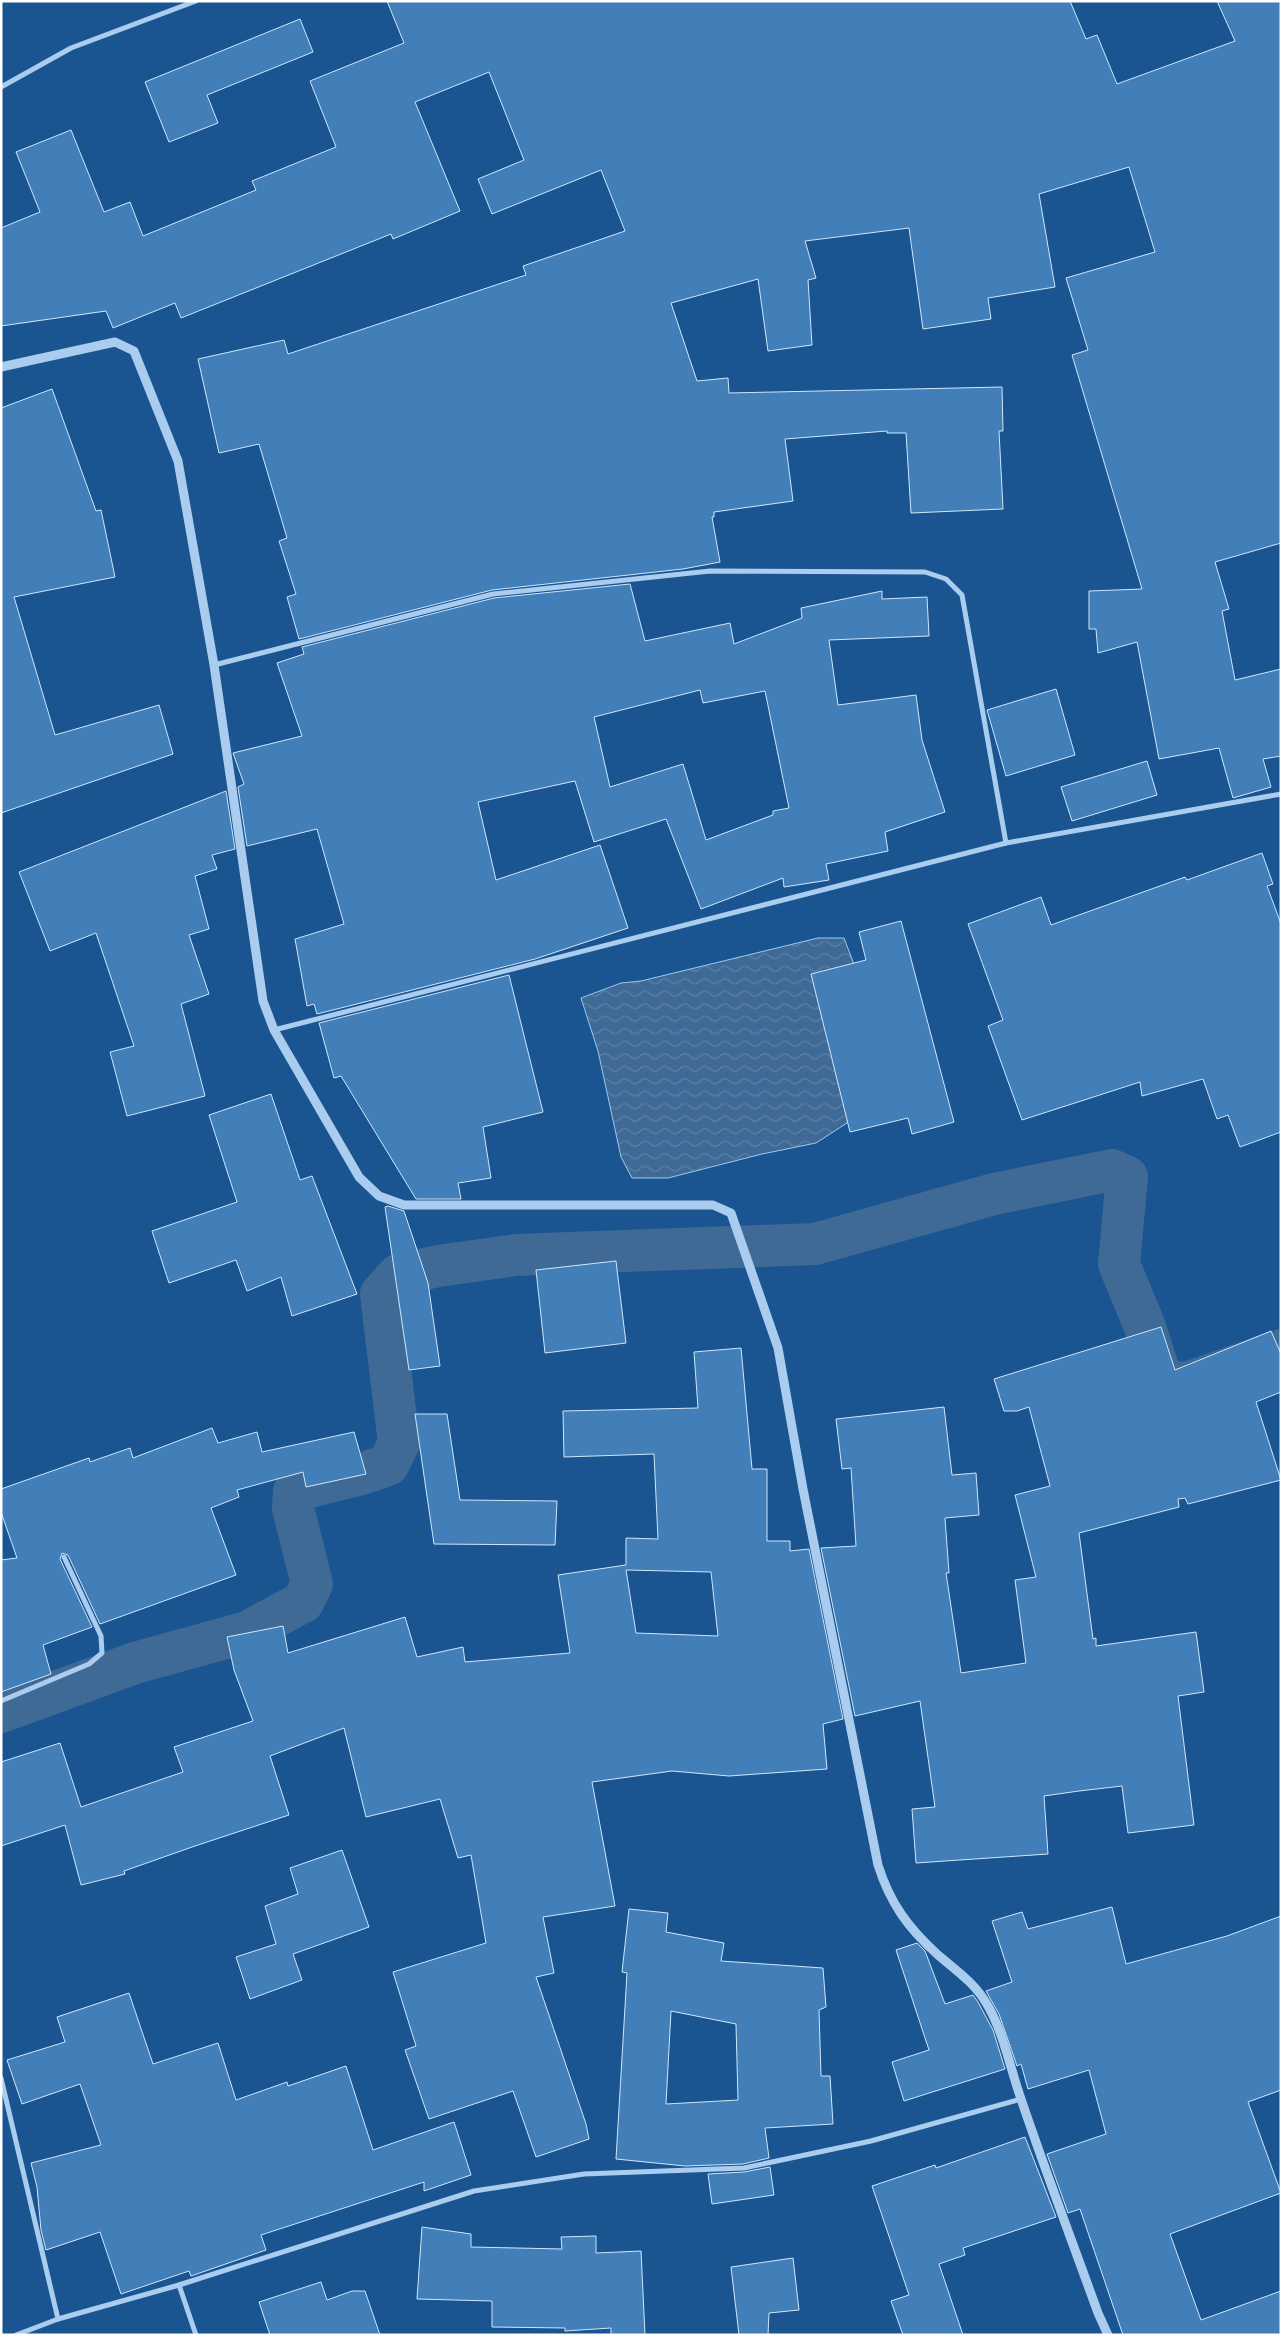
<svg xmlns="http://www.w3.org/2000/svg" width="1282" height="2336" font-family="'Noto Sans',sans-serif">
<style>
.water{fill:url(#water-waves);stroke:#9cc9f1}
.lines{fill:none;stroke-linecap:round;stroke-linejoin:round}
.canal{stroke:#3f6a96;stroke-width:42}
.building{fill:#427fb9;stroke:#d0e6fb;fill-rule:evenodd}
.minor{stroke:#aacdef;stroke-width:5}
.tertiary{stroke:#aacdef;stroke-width:9}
</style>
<defs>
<pattern id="water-waves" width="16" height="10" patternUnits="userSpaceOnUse" patternTransform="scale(1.25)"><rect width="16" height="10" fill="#3f6a96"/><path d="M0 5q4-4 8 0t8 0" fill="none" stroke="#5c80a6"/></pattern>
</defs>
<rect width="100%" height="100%" fill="#1a5592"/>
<!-- water -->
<path class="water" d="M818 938H844L855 967V1108L847 1123 816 1143 762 1154 668 1178H632L621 1157 598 1051 581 998 621 983 641 981Z"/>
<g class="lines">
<!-- canal -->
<path class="canal" d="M1 1712 135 1663 247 1632 303 1602 312 1584 293 1508 294 1491 358 1475 388 1465 399 1443 381 1294 398 1275 438 1266 516 1255 815 1244 994 1194 1112 1170 1127 1177 1119 1264 1145 1327 1162 1381 1186 1383 1281 1350"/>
</g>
<!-- building -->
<g class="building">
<path d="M387 1H1070L1086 39 1097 35 1117 84 1235 41 1217 1H1281V543L1215 562 1229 609 1222 611 1235 680 1281 669V756L1263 759 1271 787 1233 798 1219 748 1159 759 1137 642 1098 653 1096 629H1089V591L1142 589 1072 355 1088 350 1066 278 1155 252 1129 167 1039 194 1055 287 988 298 991 319 923 329 909 228 805 241 816 278 808 280 812 345 768 351 758 279 671 303 697 381 728 378 729 393 1002 387 1003 431H999L1003 509 911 513 906 433H887V431L785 439 793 501 714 512V517H712L720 562 683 569 492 590 299 639 287 597 296 594 279 541 287 538 259 444 219 453 198 359 284 340 288 354 526 275 523 266 625 231 601 170 492 214 478 179 524 160 489 72 415 102 460 211 393 239 391 234 181 318 175 303 113 328 106 311 1 326V228L40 212 16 152 71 130 104 212 130 202 143 236 256 190 252 181 336 147 310 81 404 43Z"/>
<path d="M300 19 313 52 207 95 218 123 169 142 145 82Z"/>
<path d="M52 389 96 511 101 510 115 577 14 597 55 735 159 705 173 754 1 813V408Z"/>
<path d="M630 584 645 641 730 623 734 644 802 618 801 608 882 591V599L927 597 929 636 829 640 838 705 916 695 922 740 945 812 885 832 888 851 826 864 829 880 784 887 783 878 701 909 666 819 594 842 575 781 478 802 496 880 600 845 628 928 535 959 317 1014 314 1004 307 1006 295 939 344 924 317 829 247 846 238 787 244 784 233 753 302 736 277 663 304 654 302 647 494 598ZM700 690 703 703 765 691 789 808 773 811V815L706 840 683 764 610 787 594 717Z"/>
<path d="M1056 689 1075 755 1006 776 987 710Z"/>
<path d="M1147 761 1157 795 1072 821 1061 787Z"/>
<path d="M226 791 235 849 212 855 217 869 195 876 209 929 189 935 209 994 181 1004 205 1096 127 1116 110 1052 134 1046 96 933 50 951 19 872Z"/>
<path d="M1262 853 1273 884 1267 886 1281 924V1132L1240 1147 1228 1115 1217 1119 1203 1079 1142 1096 1140 1082 1022 1120 988 1026 1003 1020 968 924 1041 897 1051 925 1185 877 1187 880Z"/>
<path d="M901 921 954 1122 912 1134 908 1118 850 1132 811 974 866 960 859 932Z"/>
<path d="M509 975 543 1112 483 1127 491 1178 458 1183 461 1199H416L341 1076 334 1078 319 1023Z"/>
<path d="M271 1094 300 1180 312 1176 357 1294 292 1316 281 1277 247 1291 236 1260 169 1283 152 1231 237 1202 209 1115Z"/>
<path d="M388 1206 404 1211 428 1283 440 1366 409 1370 385 1207Z"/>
<path d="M616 1261 626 1343 545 1353 536 1270Z"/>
<path d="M1161 1327 1175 1370 1271 1331 1281 1354V1392L1256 1402 1281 1480 1188 1504 1185 1498 1178 1499 1179 1507 1079 1533 1093 1639 1096 1638V1646L1196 1632 1204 1692 1178 1696 1194 1825 1128 1833 1122 1786 1079 1791 1044 1796 1048 1854 916 1863 912 1809 935 1807 920 1701 855 1716 821 1548 856 1546 851 1468 842 1469 836 1419 944 1407 952 1475 976 1473 979 1515 945 1518 949 1573H946L961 1673 1026 1663 1015 1580 1036 1577 1015 1495 1050 1486 1029 1407 1017 1411H1004L994 1379Z"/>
<path d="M741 1348 752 1469H767V1541H790V1551L809 1549 843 1719 823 1724 827 1769 729 1776 672 1771 592 1782 615 1906 543 1917 554 1973 536 1977 586 2124 589 2139 536 2157 513 2091 429 2119 405 2050 416 2046 393 1972 486 1943 471 1855 458 1858 440 1799 366 1817 344 1728 270 1756 289 1815 195 1846 124 1871 125 1874 81 1885 65 1825 1 1846V1762L60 1743 81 1807 183 1772 174 1747 253 1721 234 1670 227 1637 283 1626 288 1653 405 1617 417 1657 463 1647 465 1662 570 1653 558 1575 626 1565V1538L658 1539 654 1454 564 1457 563 1411 698 1408 694 1352ZM626 1570 711 1572 718 1636 636 1633Z"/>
<path d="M415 1414H447L460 1500 557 1501 555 1545 434 1544Z"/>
<path d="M212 1428 218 1443 257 1432 262 1452 354 1432 366 1474 306 1487 303 1472 237 1490 239 1497 211 1508 236 1575 100 1624 68 1555 62 1553 60 1559 92 1627 43 1645 51 1674 1 1692V1560L17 1558 1 1512V1489L89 1458 90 1462 130 1448 133 1458Z"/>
<path d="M342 1850 369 1927 293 1954 302 1980 250 1999 236 1957 276 1944 265 1906 298 1894 290 1868Z"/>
<path d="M1112 1907 1126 1964 1227 1936 1281 1916V2090L1248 2102 1281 2193 1170 2234 1201 2320 1281 2291V2335H1123L1080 2209 1068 2213 1047 2154 1106 2134 1089 2070 1028 2089 1021 2064 1017 2066 999 2014 986 1991 1012 1982 992 1921 1022 1912 1028 1929Z"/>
<path d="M629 1909 668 1913 666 1932 724 1943 721 1961 823 1968 826 2007 819 2010 821 2076H830L833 2124 765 2128 769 2158 743 2164 685 2166 616 2159 627 1973 622 1972ZM671 2011 736 2024 738 2100 666 2104Z"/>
<path d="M917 1943 925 1951 945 2004 973 1995 978 2002 993 2030 1005 2069 904 2101 892 2062 929 2050 896 1950Z"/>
<path d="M129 1993 153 2064 218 2043 236 2100 287 2082 288 2086 346 2066 373 2150 454 2122 471 2175 424 2191V2182L261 2235 266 2250 191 2276 189 2271 121 2294 100 2232 46 2250 41 2230 37 2187 31 2163 101 2145 80 2084 22 2104 7 2060 65 2042 57 2017Z"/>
<path d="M1025 2137 1056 2217 963 2248 965 2255 939 2264 963 2335H903L891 2301 909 2295 872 2186 935 2165 936 2168Z"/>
<path d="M770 2167 774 2195 712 2204 708 2174 744 2172Z"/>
<path d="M422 2227 471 2234V2247L562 2249 561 2237 596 2236V2253L641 2251 645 2335H611V2328L565 2331V2328L492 2327V2301L417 2299Z"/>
<path d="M793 2258 799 2310 769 2313 768 2335H739L731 2267Z"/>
<path d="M321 2282 327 2300 352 2291H365L380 2335H270L259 2302Z"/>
</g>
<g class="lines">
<!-- minor -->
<g class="minor">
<path d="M1 87 71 48 196 1"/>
<path d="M214 665 493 594 710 571 925 572 946 579 962 595 1006 843"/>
<path d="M274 1030 1006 843 1281 794"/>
<path d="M1 1701 89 1664 102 1653 101 1636 64 1557"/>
<path d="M1 2078 58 2319"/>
<path d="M179 2285 196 2335"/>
<path d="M16 2335 58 2319 179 2285 474 2191 584 2174 744 2168 871 2141 1021 2099"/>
</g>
<!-- tertiary -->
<path class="tertiary" d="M1 367 115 342 134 351 178 461 214 665 263 1001 274 1030 359 1177 379 1196 404 1205H713L731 1213 778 1348 803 1489 878 1865C890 1903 908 1928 938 1955 957 1971 976 1984 988 2006 1004 2034 1010 2068 1021 2099 1045 2170 1072 2241 1098 2313L1108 2335"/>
</g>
<!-- border -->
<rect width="1282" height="2336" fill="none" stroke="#ffffff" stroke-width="5"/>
</svg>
